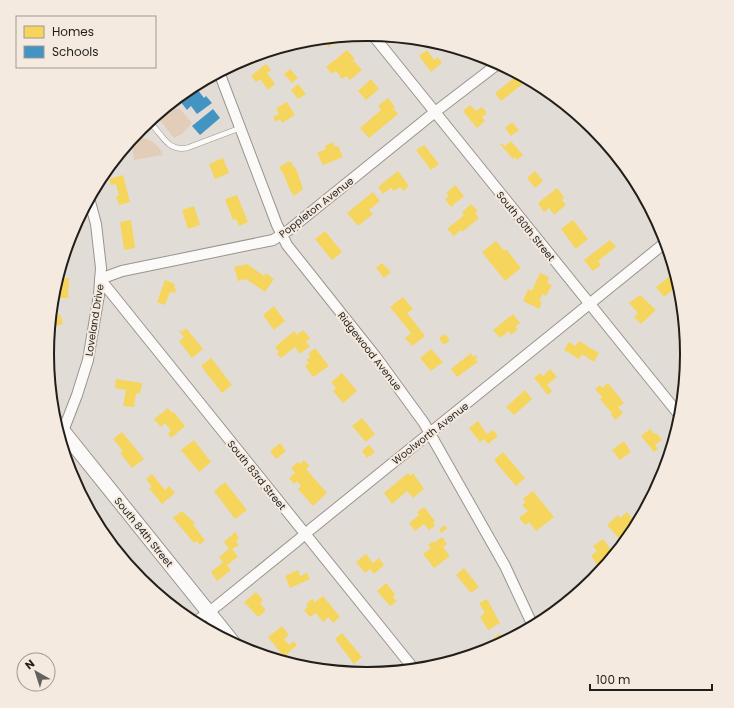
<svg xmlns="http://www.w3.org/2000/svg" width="734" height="708" font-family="Poppins,sans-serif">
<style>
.green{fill:#e2ceb8}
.homes{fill:#f6d55c}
.schools{fill:#4393c3}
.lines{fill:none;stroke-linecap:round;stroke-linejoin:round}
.lane-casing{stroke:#98948f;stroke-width:6}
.street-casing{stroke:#98948f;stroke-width:12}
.secondary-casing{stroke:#98948f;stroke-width:16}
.lane{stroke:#fbfaf9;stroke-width:5}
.street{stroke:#fbfaf9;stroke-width:10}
.secondary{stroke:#fbfaf9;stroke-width:14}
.labels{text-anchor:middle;stroke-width:4;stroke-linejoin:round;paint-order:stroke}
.street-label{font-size:10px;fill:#221f1b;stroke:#f4eadf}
.rim{fill:none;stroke:#221f1b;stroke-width:2}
</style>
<rect width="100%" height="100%" fill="#e2dcd6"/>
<!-- green -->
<g class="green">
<path d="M173 108 180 109 192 123 182 134 174 138 159 119Z"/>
<path d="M143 138C152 140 160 146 163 155L134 160 132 145 137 140Z"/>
</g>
<!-- homes -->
<g class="homes">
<path d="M338 37 339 38 329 47 322 38Z"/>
<path d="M404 38 414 39 409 43Z"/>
<path d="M315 39 306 47 301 41 305 40Z"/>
<path d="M347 50 355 59 353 60 362 70 350 80 346 76 342 79 336 71 332 74 326 67Z"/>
<path d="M427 50 434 60 438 57 442 63 431 72 419 56Z"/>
<path d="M268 51 249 64 246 58 250 57Z"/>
<path d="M266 64 271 70 267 73 275 84 268 90 260 79 256 82 251 76Z"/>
<path d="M290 69 298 78 292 83 284 74Z"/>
<path d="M519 74 529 79 501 101 495 93Z"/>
<path d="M371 79 379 89 366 100 358 91Z"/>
<path d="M298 84 306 94 298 99 291 90Z"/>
<path d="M388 98 395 107 393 108 398 114 369 138 360 128 381 110 378 106Z"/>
<path d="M287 102 295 115 282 123 280 119 276 122 273 117 279 114 276 108Z"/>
<path d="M470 105 476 111 482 107 487 113 482 117 485 121 477 128 463 111Z"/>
<path d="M512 122 519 130 511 136 505 128Z"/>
<path d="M511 141 523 155 517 160 515 157 513 159 500 144 501 143 505 146Z"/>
<path d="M333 142 335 147 338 146 343 157 323 165 317 153 326 149 325 146Z"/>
<path d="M424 145 439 164 431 170 416 150Z"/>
<path d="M223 158 229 173 215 179 209 164Z"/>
<path d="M290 161 297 171 303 189 294 196 290 190 284 175 279 167Z"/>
<path d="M398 171 409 186 403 191 400 187 394 191 391 188 383 194 378 187Z"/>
<path d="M535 171 543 181 535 188 527 178Z"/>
<path d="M123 175 130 202 119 205 116 196H119L116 184 111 185 109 179Z"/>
<path d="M455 185 464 196 451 207 445 199 449 196 446 193Z"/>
<path d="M557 188 564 197 562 200 566 205 554 215 549 208 544 212 538 203Z"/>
<path d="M373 192 380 201 369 210 373 214 358 226 347 213Z"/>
<path d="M237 195 248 222 239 226 236 219 233 220 225 199Z"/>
<path d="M471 204 478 211 475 213 479 218 462 232 460 230 454 236 447 229 464 215 462 212Z"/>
<path d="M194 206 200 225 188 229 182 210Z"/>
<path d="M131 220 135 248 124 250 120 222Z"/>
<path d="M573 220 588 239 576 249 561 229Z"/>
<path d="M325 231 342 252 332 260 315 239Z"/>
<path d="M610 240 616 247 598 261 601 265 593 271 584 260Z"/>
<path d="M496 241 504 251 506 249 521 268 505 281 482 252Z"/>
<path d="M382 263 391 272 384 278 376 268Z"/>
<path d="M247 264 264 276 266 273 274 279 265 292 246 279 238 281 234 267Z"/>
<path d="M675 272 679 285 664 297 656 287Z"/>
<path d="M59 273H63V278H69L68 298H53Z"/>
<path d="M540 273 549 277 547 283 552 285 546 296 543 294 539 301 542 302 539 309 523 301 528 289 532 291Z"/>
<path d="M165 280 175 284 174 288 176 289 175 293 170 292 165 305 157 302Z"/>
<path d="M640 295 656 310 641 324 634 317 638 313 629 303Z"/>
<path d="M403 297 413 309 407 313 425 336 412 346 405 338 411 333 390 307Z"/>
<path d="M274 306 285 321 274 330 263 315Z"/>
<path d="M60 314 63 324 50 328 51 317Z"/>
<path d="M513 314 520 323 515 327 518 329 511 335 509 331 500 338 493 330Z"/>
<path d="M186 328 203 349 192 358 179 341 184 337 179 331 180 330 182 332Z"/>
<path d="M303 330 310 338 306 342 310 346 300 354 295 347 281 358 277 354 279 352 275 347 294 331 297 335Z"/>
<path d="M445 334 450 340 444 345 439 338Z"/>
<path d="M579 341 599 353 594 362 582 354 579 359 564 350 569 342 575 346Z"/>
<path d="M315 348 329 366 313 377 305 366 309 363 306 360 311 357 308 354Z"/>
<path d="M431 349 443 362 431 371 420 358Z"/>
<path d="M471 353 473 357 476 355 478 357 475 359 478 362 457 377 451 369Z"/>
<path d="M211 358 232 385 222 393 201 366Z"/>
<path d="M550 369 557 377 547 385 552 391 548 395 534 378 540 373 543 376Z"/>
<path d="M342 373 357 391 343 403 333 391 336 388 331 382Z"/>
<path d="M116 379 142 383 140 394 136 393 134 407 123 406 126 390 115 388Z"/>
<path d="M608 383 624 403 618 407 623 413 615 420 611 414 612 413 600 399 602 397 595 389 600 385 602 388Z"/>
<path d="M525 390 532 399 514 415 506 407Z"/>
<path d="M168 408 172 413 174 412 185 426 171 438 168 434 171 431 165 423 161 427 154 419Z"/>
<path d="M362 418 375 434 366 442 352 426Z"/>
<path d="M478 421 487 434 493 430 498 436 488 444 484 439 480 442 469 428Z"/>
<path d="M650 429 654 434 656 433 662 440 655 445 658 449 654 452 641 436Z"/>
<path d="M122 432 144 459 132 468 120 453 123 451 113 439Z"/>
<path d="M194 440 211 462 199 472 181 450Z"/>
<path d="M624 441 631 452 620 460 612 450Z"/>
<path d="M280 443 286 451 276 459 270 451Z"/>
<path d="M369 445 375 452 367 458 362 451Z"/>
<path d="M503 452 525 478 516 486 494 460Z"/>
<path d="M304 460 310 466 306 469 327 493 313 506 298 489 301 486 297 481 294 484 289 478 295 473 291 468 298 462 300 464Z"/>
<path d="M408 473 410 476 413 473 424 489 413 498 407 491 392 504 384 493Z"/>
<path d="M152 474 165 490 169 486 175 493 162 504 149 488 152 487 146 479Z"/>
<path d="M225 482 247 510 235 519 214 491Z"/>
<path d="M533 491 554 517 536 531 529 522 525 525 519 518 528 511 522 505 526 502 523 499Z"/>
<path d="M424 507 435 521 433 523 435 526 429 530 424 524 415 531 409 523 419 515 417 512Z"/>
<path d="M182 511 195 523 193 525 205 540 200 545 197 541 194 543 173 518Z"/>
<path d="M627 512 637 524 629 536 622 542 607 525 618 515 620 518Z"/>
<path d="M444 525 447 528 442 533 439 530Z"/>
<path d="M235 532 239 538 236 541 239 545 232 549 238 557 227 565 231 570 217 581 211 572 223 562 219 557 229 549 224 542Z"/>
<path d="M442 537 447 544 443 547 450 556 434 568 423 554 431 548 428 545 433 541 434 543Z"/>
<path d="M603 539 614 554 598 566 591 556 597 551 593 546Z"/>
<path d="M366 554 373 563 379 558 384 565 374 574 370 569 365 573 356 562Z"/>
<path d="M464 568 479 587 471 593 456 575Z"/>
<path d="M298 570 300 576 307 573 310 579 290 588 285 576Z"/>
<path d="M386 583 395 594 393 597 397 601 390 606 377 591Z"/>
<path d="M256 592 263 600 260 603 266 610 258 617 244 602Z"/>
<path d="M323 596 340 617 333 623 328 617 323 622 316 613 310 617 304 610 308 607 306 604 312 599 315 602Z"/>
<path d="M487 599 500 623 488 630 480 617 485 613 479 603Z"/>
<path d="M282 626 289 635 284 639 289 645 294 641 297 645 284 657 268 637Z"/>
<path d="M342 633 362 657 354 664 335 639Z"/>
<path d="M499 634 505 640 488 650 485 646Z"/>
</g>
<!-- schools -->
<g class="schools">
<path d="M194 85 204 98 206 96 212 103 197 114 191 106 187 110 180 101 183 99 180 96Z"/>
<path d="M213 109 220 118 200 135 192 126Z"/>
</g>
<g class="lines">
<defs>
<path id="lane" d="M154 127C165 139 169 151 187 148L240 128"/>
<g id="street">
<path d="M372 34 681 417"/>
<path d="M219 72 277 225 287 245 376 357 424 423 505 566 533 626"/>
<path d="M60 439 77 395 88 360 99 295 101 268 96 224 89 198"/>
<path d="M194 623 218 605 297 541 311 529 666 242"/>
<path d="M414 669 100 279 122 271 273 240 289 230 435 112 499 63"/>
</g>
<path id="secondary" d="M54 420 234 644"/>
</defs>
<!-- lane casing -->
<use href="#lane" class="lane-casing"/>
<!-- street casing -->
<use href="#street" class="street-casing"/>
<!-- secondary casing -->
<use href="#secondary" class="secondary-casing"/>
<!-- lane -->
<use href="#lane" class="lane"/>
<!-- street -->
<use href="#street" class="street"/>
<!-- secondary -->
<use href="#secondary" class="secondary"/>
</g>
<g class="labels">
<!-- street labels -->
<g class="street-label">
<text transform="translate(316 207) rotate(-38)" y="4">Poppleton Avenue</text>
<text transform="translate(526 226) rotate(51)" y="4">South 80th Street</text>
<text transform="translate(94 320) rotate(-81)" y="4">Loveland Drive</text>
<text transform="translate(370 351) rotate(52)" y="4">Ridgewood Avenue</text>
<text transform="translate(430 433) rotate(-38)" y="4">Woolworth Avenue</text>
<text transform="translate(257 475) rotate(51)" y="4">South 83rd Street</text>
<text transform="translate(144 532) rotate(51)" y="4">South 84th Street</text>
</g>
</g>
<!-- crop -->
<path d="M0 0H734V708H0ZM54 354a313 313 0 1 1 626 0a313 313 0 1 1-626 0Z" fill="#f4eadf" fill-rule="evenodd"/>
<path class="rim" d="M54 354a313 313 0 1 1 626 0a313 313 0 1 1-626 0Z"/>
<!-- legend -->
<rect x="16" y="16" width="140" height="52" fill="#f4eadf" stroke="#a09991"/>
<rect x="24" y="26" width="20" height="12" fill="#f6d55c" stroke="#a09991"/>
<text x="52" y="36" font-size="12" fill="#221f1b">Homes</text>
<rect x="24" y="46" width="20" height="12" fill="#4393c3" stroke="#a09991"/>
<text x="52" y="56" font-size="12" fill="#221f1b">Schools</text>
<!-- north arrow -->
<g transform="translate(36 672) rotate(321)"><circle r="19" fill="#f4eadf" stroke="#a09991"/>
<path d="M0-3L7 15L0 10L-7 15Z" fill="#65615c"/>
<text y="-6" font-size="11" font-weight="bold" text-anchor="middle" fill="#221f1b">N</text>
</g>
<!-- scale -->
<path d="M590 684v6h122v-6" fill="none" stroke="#221f1b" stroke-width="2"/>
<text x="596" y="684" font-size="12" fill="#221f1b" stroke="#f4eadf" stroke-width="3" paint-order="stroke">100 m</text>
</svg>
